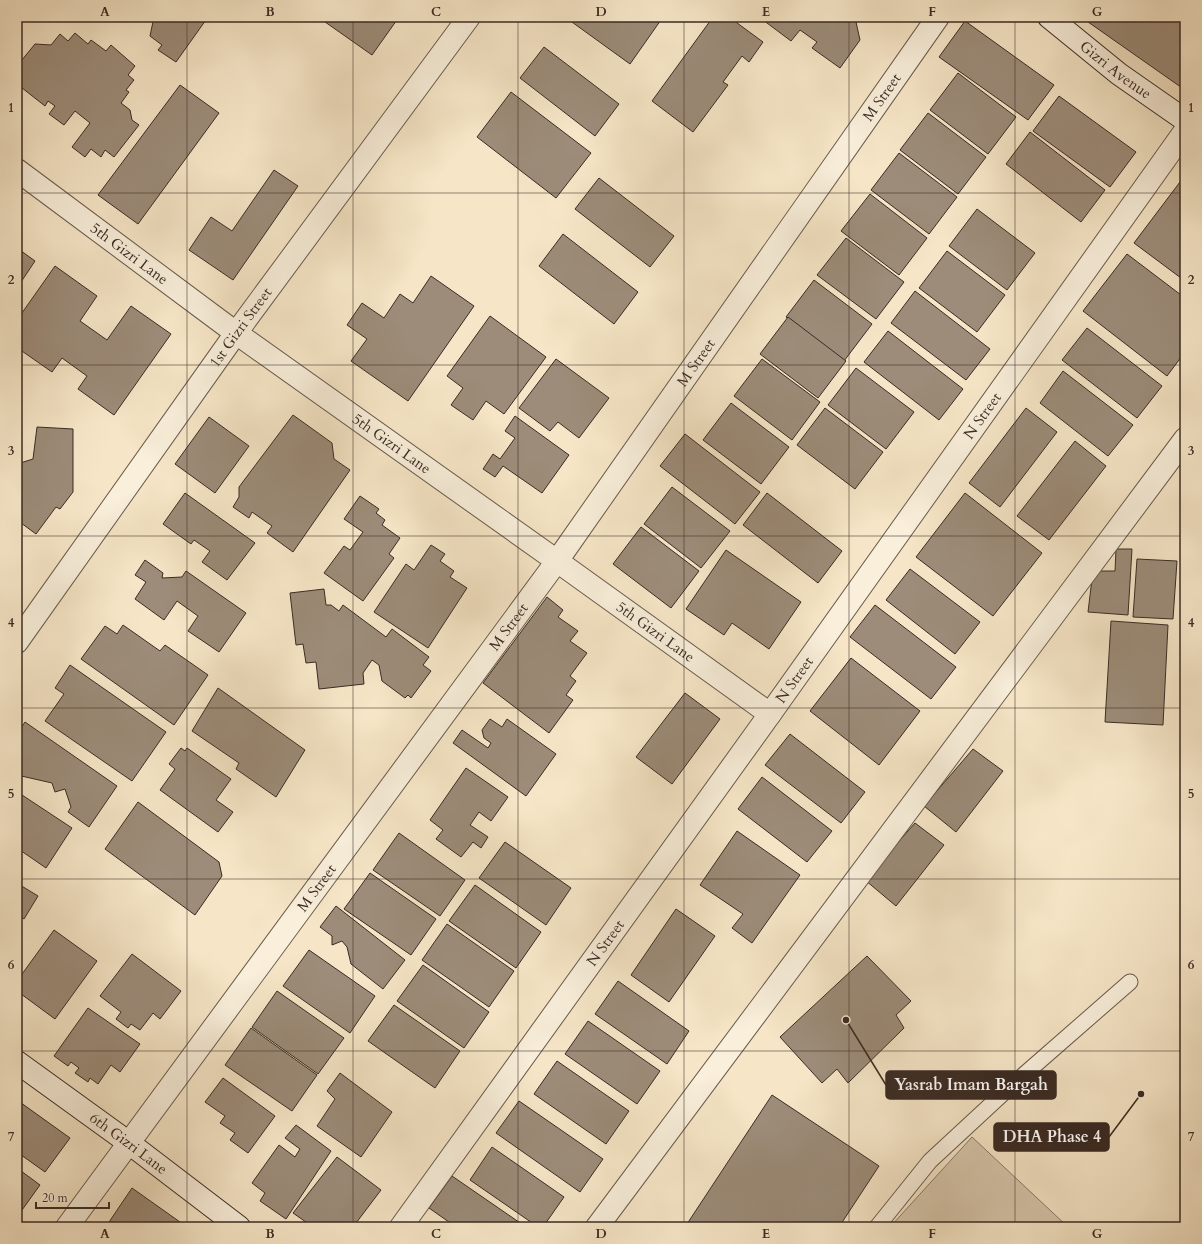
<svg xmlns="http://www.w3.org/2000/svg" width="1202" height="1244" font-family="Cardo,serif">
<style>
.green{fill:#d6c6ab;stroke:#887868}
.building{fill:#9c8c79;stroke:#3a2b24}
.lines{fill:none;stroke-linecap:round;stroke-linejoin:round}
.lane-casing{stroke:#695a4d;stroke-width:17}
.street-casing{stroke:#695a4d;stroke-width:24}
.secondary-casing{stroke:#3a2b24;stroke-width:24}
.lane{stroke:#f9efdb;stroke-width:15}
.street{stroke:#f9efdb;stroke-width:22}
.secondary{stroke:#f9efdb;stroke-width:22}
.grid{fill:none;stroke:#3a2b24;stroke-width:1;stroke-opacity:0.55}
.labels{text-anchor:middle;stroke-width:3;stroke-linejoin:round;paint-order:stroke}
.street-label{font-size:15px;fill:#3a2b24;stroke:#f9efdb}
.leader{fill:none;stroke:#3a2b24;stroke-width:1.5}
.callout-dot{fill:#3a2b24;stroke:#f9efdb;stroke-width:1.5}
.callout{fill:#3a2b24;stroke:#3a2b24;stroke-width:1.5}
.callout-label{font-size:16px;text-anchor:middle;font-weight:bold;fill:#fff}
.neatline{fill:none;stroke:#3a2b24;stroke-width:1.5}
.grid-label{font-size:13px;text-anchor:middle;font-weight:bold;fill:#3a2b24}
</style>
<rect width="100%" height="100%" fill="#f6e6c7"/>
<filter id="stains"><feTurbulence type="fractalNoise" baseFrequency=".005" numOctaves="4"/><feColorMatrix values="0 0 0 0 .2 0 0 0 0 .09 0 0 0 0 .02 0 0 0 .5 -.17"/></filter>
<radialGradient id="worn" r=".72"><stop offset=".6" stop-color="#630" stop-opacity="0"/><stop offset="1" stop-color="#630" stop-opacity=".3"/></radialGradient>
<!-- green -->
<path class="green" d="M972 1137 1068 1227H890Z"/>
<!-- building -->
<g class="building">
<path d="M154 17H208L176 62 158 50 162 45 150 36Z"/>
<path d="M318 17H399L372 55Z"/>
<path d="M565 17H663L630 64Z"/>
<path d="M713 17H729L763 42 749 62 742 56 723 82 728 85 693 132 652 101Z"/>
<path d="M759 17H867V20L856 22 860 40 840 68 812 48 817 42 800 30 791 41Z"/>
<path d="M1081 17H1184L1185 24V90Z"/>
<path d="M965 21 1054 85 1028 120 939 57Z"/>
<path d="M75 33 88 44 91 40 106 51 111 45 135 66 128 75 134 80 126 90 129 92 121 103 130 110 132 120 139 125 114 157 105 150 101 157 91 149 85 157 72 147 90 123 75 111 64 125 49 114 55 106 48 101 45 106 17 84V66L35 44 51 45 60 34 68 41Z"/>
<path d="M544 47 619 104 595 136 520 78Z"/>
<path d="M958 73 1016 117 988 154 930 110Z"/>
<path d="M180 85 219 113 138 224 98 195Z"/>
<path d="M511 92 591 153 556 198 477 137Z"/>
<path d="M1059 96 1136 152 1110 187 1033 131Z"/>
<path d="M928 113 986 157 958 194 900 150Z"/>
<path d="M1030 132 1105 190 1081 222 1006 164Z"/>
<path d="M899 153 957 197 929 234 871 190Z"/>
<path d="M274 170 298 186 233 280 189 250 211 217 232 231Z"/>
<path d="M599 178 674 236 650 267 575 209Z"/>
<path d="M1180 182 1185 185V281L1134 243Z"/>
<path d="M870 194 927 238 899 275 841 231Z"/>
<path d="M977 209 1035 253 1007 290 949 246Z"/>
<path d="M563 234 638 292 614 324 539 266Z"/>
<path d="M846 238 904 282 876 319 817 275Z"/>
<path d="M17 248 35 261 17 288Z"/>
<path d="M947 251 1005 295 977 332 919 288Z"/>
<path d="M1127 254 1185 298V352L1167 376 1083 311Z"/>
<path d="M55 266 97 296 80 321 107 340 131 306 171 334 114 415 78 389 87 376 62 358 52 372 19 349 17 351V320Z"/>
<path d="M431 276 474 306 408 401 351 361 367 339 347 325 362 303 384 318 400 294 413 303Z"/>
<path d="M814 280 872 324 844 361 786 317Z"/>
<path d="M915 291 990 349 966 380 891 323Z"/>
<path d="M490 316 546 357 504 414 486 401 473 420 451 405 463 388 447 376Z"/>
<path d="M788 317 846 361 818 398 760 354Z"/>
<path d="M1087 328 1162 386 1137 418 1062 360Z"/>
<path d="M888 331 963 389 939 420 864 362Z"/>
<path d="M556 359 609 398 579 438 558 422 550 431 519 408Z"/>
<path d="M762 359 820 402 792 440 734 396Z"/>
<path d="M856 368 914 412 886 449 828 405Z"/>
<path d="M1063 371 1133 425 1108 456 1040 403Z"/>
<path d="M731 403 789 447 761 484 703 440Z"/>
<path d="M825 408 883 452 855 489 797 445Z"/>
<path d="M1026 408 1057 432 1000 507 969 483Z"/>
<path d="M293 415 332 443 334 459 350 470 293 552 267 533 272 526 252 512 249 518 233 507 239 497V487Z"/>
<path d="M515 416 569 455 542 493 503 466 495 477 483 469 493 454 500 459 515 438 505 431Z"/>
<path d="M209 417 249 446 215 493 175 464Z"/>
<path d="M37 427 73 429V492L60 509 56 507 36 534 17 520V464L33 459Z"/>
<path d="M685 434 760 492 735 524 660 466Z"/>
<path d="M1075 441 1106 466 1049 540 1017 516Z"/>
<path d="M672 487 730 531 701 568 644 524Z"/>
<path d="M185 493 255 543 227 580 202 562 210 551 194 540 191 544 163 524Z"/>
<path d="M767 493 842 551 818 583 743 525Z"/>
<path d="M965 493 1042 553 993 616 916 557Z"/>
<path d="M360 496 379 509 376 513 385 520 382 525 400 538 389 554 394 558 363 601 324 573 344 546 350 550 363 532 344 519Z"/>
<path d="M641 527 699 571 671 608 613 564Z"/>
<path d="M431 545 445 554 440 561 454 571 450 577 467 588 428 648 374 612 406 564 414 570Z"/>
<path d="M1116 549H1132L1128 615 1088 612 1093 571H1115Z"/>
<path d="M726 550 801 602 769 649 732 623 724 635 686 609Z"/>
<path d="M1137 559 1177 561 1173 619 1133 617Z"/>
<path d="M145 560 163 573 162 578 182 577 186 571 246 613 219 652 188 631 198 616 177 601 164 620 135 599 146 582 135 575Z"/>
<path d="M910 569 980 622 955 654 886 600Z"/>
<path d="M324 589 326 605H331L339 611 343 605 386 637 392 629 429 657 423 665 431 671 411 698 408 695 405 698 382 681 379 665 372 660 363 673 364 684 319 689 316 662 306 663 303 644 296 645 290 593Z"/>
<path d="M547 597 563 610 558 617 578 631 570 641 587 653 570 676 576 681 566 695 573 700 549 733 483 683Z"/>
<path d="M875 605 956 667 931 699 850 637Z"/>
<path d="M1111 621 1168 625 1163 725 1105 722Z"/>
<path d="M123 625 160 651 165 645 208 675 174 725 81 659 105 626 117 634Z"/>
<path d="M851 658 920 711 879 765 810 711Z"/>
<path d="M70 665 166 732 132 781 45 721 64 694 55 688Z"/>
<path d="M218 688 305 750 276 797 236 769 239 763 192 731Z"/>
<path d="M685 693 720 719 672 784 636 757Z"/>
<path d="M490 719 502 727 507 719 556 754 526 796 453 743 462 730 488 748 491 743 484 738 482 730Z"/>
<path d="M25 722 117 786 89 827 68 812 71 807 65 789 55 792 52 783 17 775V744L20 741 17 739V734Z"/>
<path d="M790 734 865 792 841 823 765 765Z"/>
<path d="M181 748 185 751 187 748 231 779 216 800 233 812 218 832 160 790 175 769 169 764Z"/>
<path d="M973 749 1003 771 956 832 924 806Z"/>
<path d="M466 768 508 797 491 821 479 812 470 825 488 837 481 848 473 842 461 857 436 839 443 830 430 820Z"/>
<path d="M762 777 832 831 807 862 738 809Z"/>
<path d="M19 793 72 828 46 868 17 848V796Z"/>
<path d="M138 802 219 862 222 876 195 915 105 849Z"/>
<path d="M915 823 944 845 896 906 865 880Z"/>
<path d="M737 831 800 875 752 943 732 928 743 914 700 885Z"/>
<path d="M399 833 465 880 440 916 373 870Z"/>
<path d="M505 842 571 888 546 925 479 878Z"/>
<path d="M17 871 19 872 20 885 38 896 24 919 20 916H17Z"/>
<path d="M370 873 436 919 411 955 344 909Z"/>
<path d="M475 885 541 932 516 968 449 921Z"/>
<path d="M336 906 405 960 383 989 351 964 347 947 342 941 332 945V936L320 927Z"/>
<path d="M676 909 715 936 669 1002 631 975Z"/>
<path d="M447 924 514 971 489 1007 422 960Z"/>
<path d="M54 930 97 961 55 1019 17 991V981Z"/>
<path d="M309 950 375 996 350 1033 283 986Z"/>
<path d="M132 954 181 991 160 1019 153 1013 140 1030 131 1024 128 1028 116 1019 121 1012 100 996Z"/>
<path d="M867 956 911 1001 896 1015 904 1028 848 1083 837 1069 822 1083 780 1037Z"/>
<path d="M423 965 489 1012 464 1048 397 1001Z"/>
<path d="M618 981 689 1031 667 1064 595 1014Z"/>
<path d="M277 991 344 1038 318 1074 252 1027Z"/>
<path d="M394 1005 460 1051 435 1088 368 1041Z"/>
<path d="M88 1008 140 1044 120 1072 111 1065 98 1084 90 1078 88 1082 75 1073 79 1068 71 1062 68 1066 54 1056Z"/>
<path d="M588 1021 660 1071 637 1104 565 1054Z"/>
<path d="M251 1028 317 1075 292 1111 225 1065Z"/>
<path d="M557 1061 629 1111 606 1144 534 1094Z"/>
<path d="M340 1073 392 1112 361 1157 317 1126 335 1099 327 1091Z"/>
<path d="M223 1078 275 1116 248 1153 230 1140 235 1133 220 1123 225 1116 205 1102Z"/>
<path d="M772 1095 879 1166 839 1227H685Z"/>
<path d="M17 1100 70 1138 45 1172 17 1152Z"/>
<path d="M519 1101 603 1159 580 1192 496 1133Z"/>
<path d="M296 1125 331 1151 286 1219 260 1201 265 1193 252 1183 279 1145 295 1157 300 1149 285 1138Z"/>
<path d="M492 1147 564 1197 543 1227H538L470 1180Z"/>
<path d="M337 1157 381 1190 353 1227H313L293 1213Z"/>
<path d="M17 1168 40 1185 17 1217Z"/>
<path d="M452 1176 526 1227H456L429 1208Z"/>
<path d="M132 1188 187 1227H111L107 1225Z"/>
</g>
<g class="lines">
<defs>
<path id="lane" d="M877 1227 930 1161 1011 1086 1130 982"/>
<g id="street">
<path id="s1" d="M17 170 236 333 557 561 770 714"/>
<path id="s2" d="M17 642 236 333 469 17"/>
<path id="s3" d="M67 1227 557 561 938 17"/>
<path id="s4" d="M401 1227 770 714 1185 131"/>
<path d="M597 1227 1185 439"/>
</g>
<g id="secondary">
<path id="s5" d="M1049 17 1119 74 1185 120"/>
<path id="s6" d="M17 1062 129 1143 239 1227"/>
</g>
</defs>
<!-- lane casing -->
<use href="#lane" class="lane-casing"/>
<!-- street casing -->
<use href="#street" class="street-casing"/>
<!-- secondary casing -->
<use href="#secondary" class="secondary-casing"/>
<!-- lane -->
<use href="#lane" class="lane"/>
<!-- street -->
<use href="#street" class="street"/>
<!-- secondary -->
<use href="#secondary" class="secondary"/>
</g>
<!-- grid -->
<path class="grid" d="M187 17V1227M353 17V1227M518 17V1227M684 17V1227M849 17V1227M1015 17V1227M17 193H1185M17 365H1185M17 536H1185M17 708H1185M17 879H1185M17 1051H1185"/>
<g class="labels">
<!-- street labels -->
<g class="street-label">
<text dy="5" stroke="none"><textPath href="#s5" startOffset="85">Gizri Avenue</textPath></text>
<text dy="5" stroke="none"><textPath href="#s3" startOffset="1393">M Street</textPath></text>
<text dy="5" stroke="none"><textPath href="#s1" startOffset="140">5th Gizri Lane</textPath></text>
<text dy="5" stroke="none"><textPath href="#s2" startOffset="386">1st Gizri Street</textPath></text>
<text dy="5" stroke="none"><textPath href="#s3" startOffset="1069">M Street</textPath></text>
<text dy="5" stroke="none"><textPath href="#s4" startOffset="998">N Street</textPath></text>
<text dy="5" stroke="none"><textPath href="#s1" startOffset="464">5th Gizri Lane</textPath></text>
<text dy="5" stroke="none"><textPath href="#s3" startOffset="745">M Street</textPath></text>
<text dy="5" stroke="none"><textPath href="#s1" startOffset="788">5th Gizri Lane</textPath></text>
<text dy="5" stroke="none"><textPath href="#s4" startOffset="674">N Street</textPath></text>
<text dy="5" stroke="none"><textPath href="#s3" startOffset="421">M Street</textPath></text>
<text dy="5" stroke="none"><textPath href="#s4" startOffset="350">N Street</textPath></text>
<text dy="5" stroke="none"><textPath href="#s6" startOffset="138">6th Gizri Lane</textPath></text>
</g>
</g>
<!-- callouts -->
<path class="leader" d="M846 1020L886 1085M1141 1094L1109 1137"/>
<g class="callout-dot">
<circle cx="846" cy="1020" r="4"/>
<circle cx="1141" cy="1094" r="4"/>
</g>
<g class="callout">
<rect x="886" y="1071" width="170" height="28" rx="4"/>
<rect x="994" y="1123" width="115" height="28" rx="4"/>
</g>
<g class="callout-label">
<text x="971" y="1090">Yasrab Imam Bargah</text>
<text x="1052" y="1142">DHA Phase 4</text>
</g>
<!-- margin -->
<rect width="1202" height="1244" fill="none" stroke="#f6e6c7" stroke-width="44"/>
<!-- scale -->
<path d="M36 1202v6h73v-6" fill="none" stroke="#3a2b24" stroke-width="2"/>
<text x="42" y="1202" font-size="12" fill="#3a2b24" stroke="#f9efdb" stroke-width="3" paint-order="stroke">20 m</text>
<rect x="22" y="22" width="1158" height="1200" class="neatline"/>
<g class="grid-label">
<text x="105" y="16">A</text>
<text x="270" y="16">B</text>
<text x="436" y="16">C</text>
<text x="601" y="16">D</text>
<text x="766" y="16">E</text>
<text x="932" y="16">F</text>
<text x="1097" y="16">G</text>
<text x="11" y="112">1</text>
<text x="1191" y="112">1</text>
<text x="11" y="284">2</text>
<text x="1191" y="284">2</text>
<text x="11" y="455">3</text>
<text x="1191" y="455">3</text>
<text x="11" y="627">4</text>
<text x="1191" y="627">4</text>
<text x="11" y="798">5</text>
<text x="1191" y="798">5</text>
<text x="11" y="969">6</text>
<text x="1191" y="969">6</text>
<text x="11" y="1141">7</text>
<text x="1191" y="1141">7</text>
<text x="105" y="1238">A</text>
<text x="270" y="1238">B</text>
<text x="436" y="1238">C</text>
<text x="601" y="1238">D</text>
<text x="766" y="1238">E</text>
<text x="932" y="1238">F</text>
<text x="1097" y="1238">G</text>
</g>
<rect width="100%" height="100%" filter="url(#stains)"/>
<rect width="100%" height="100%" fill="url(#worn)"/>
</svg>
